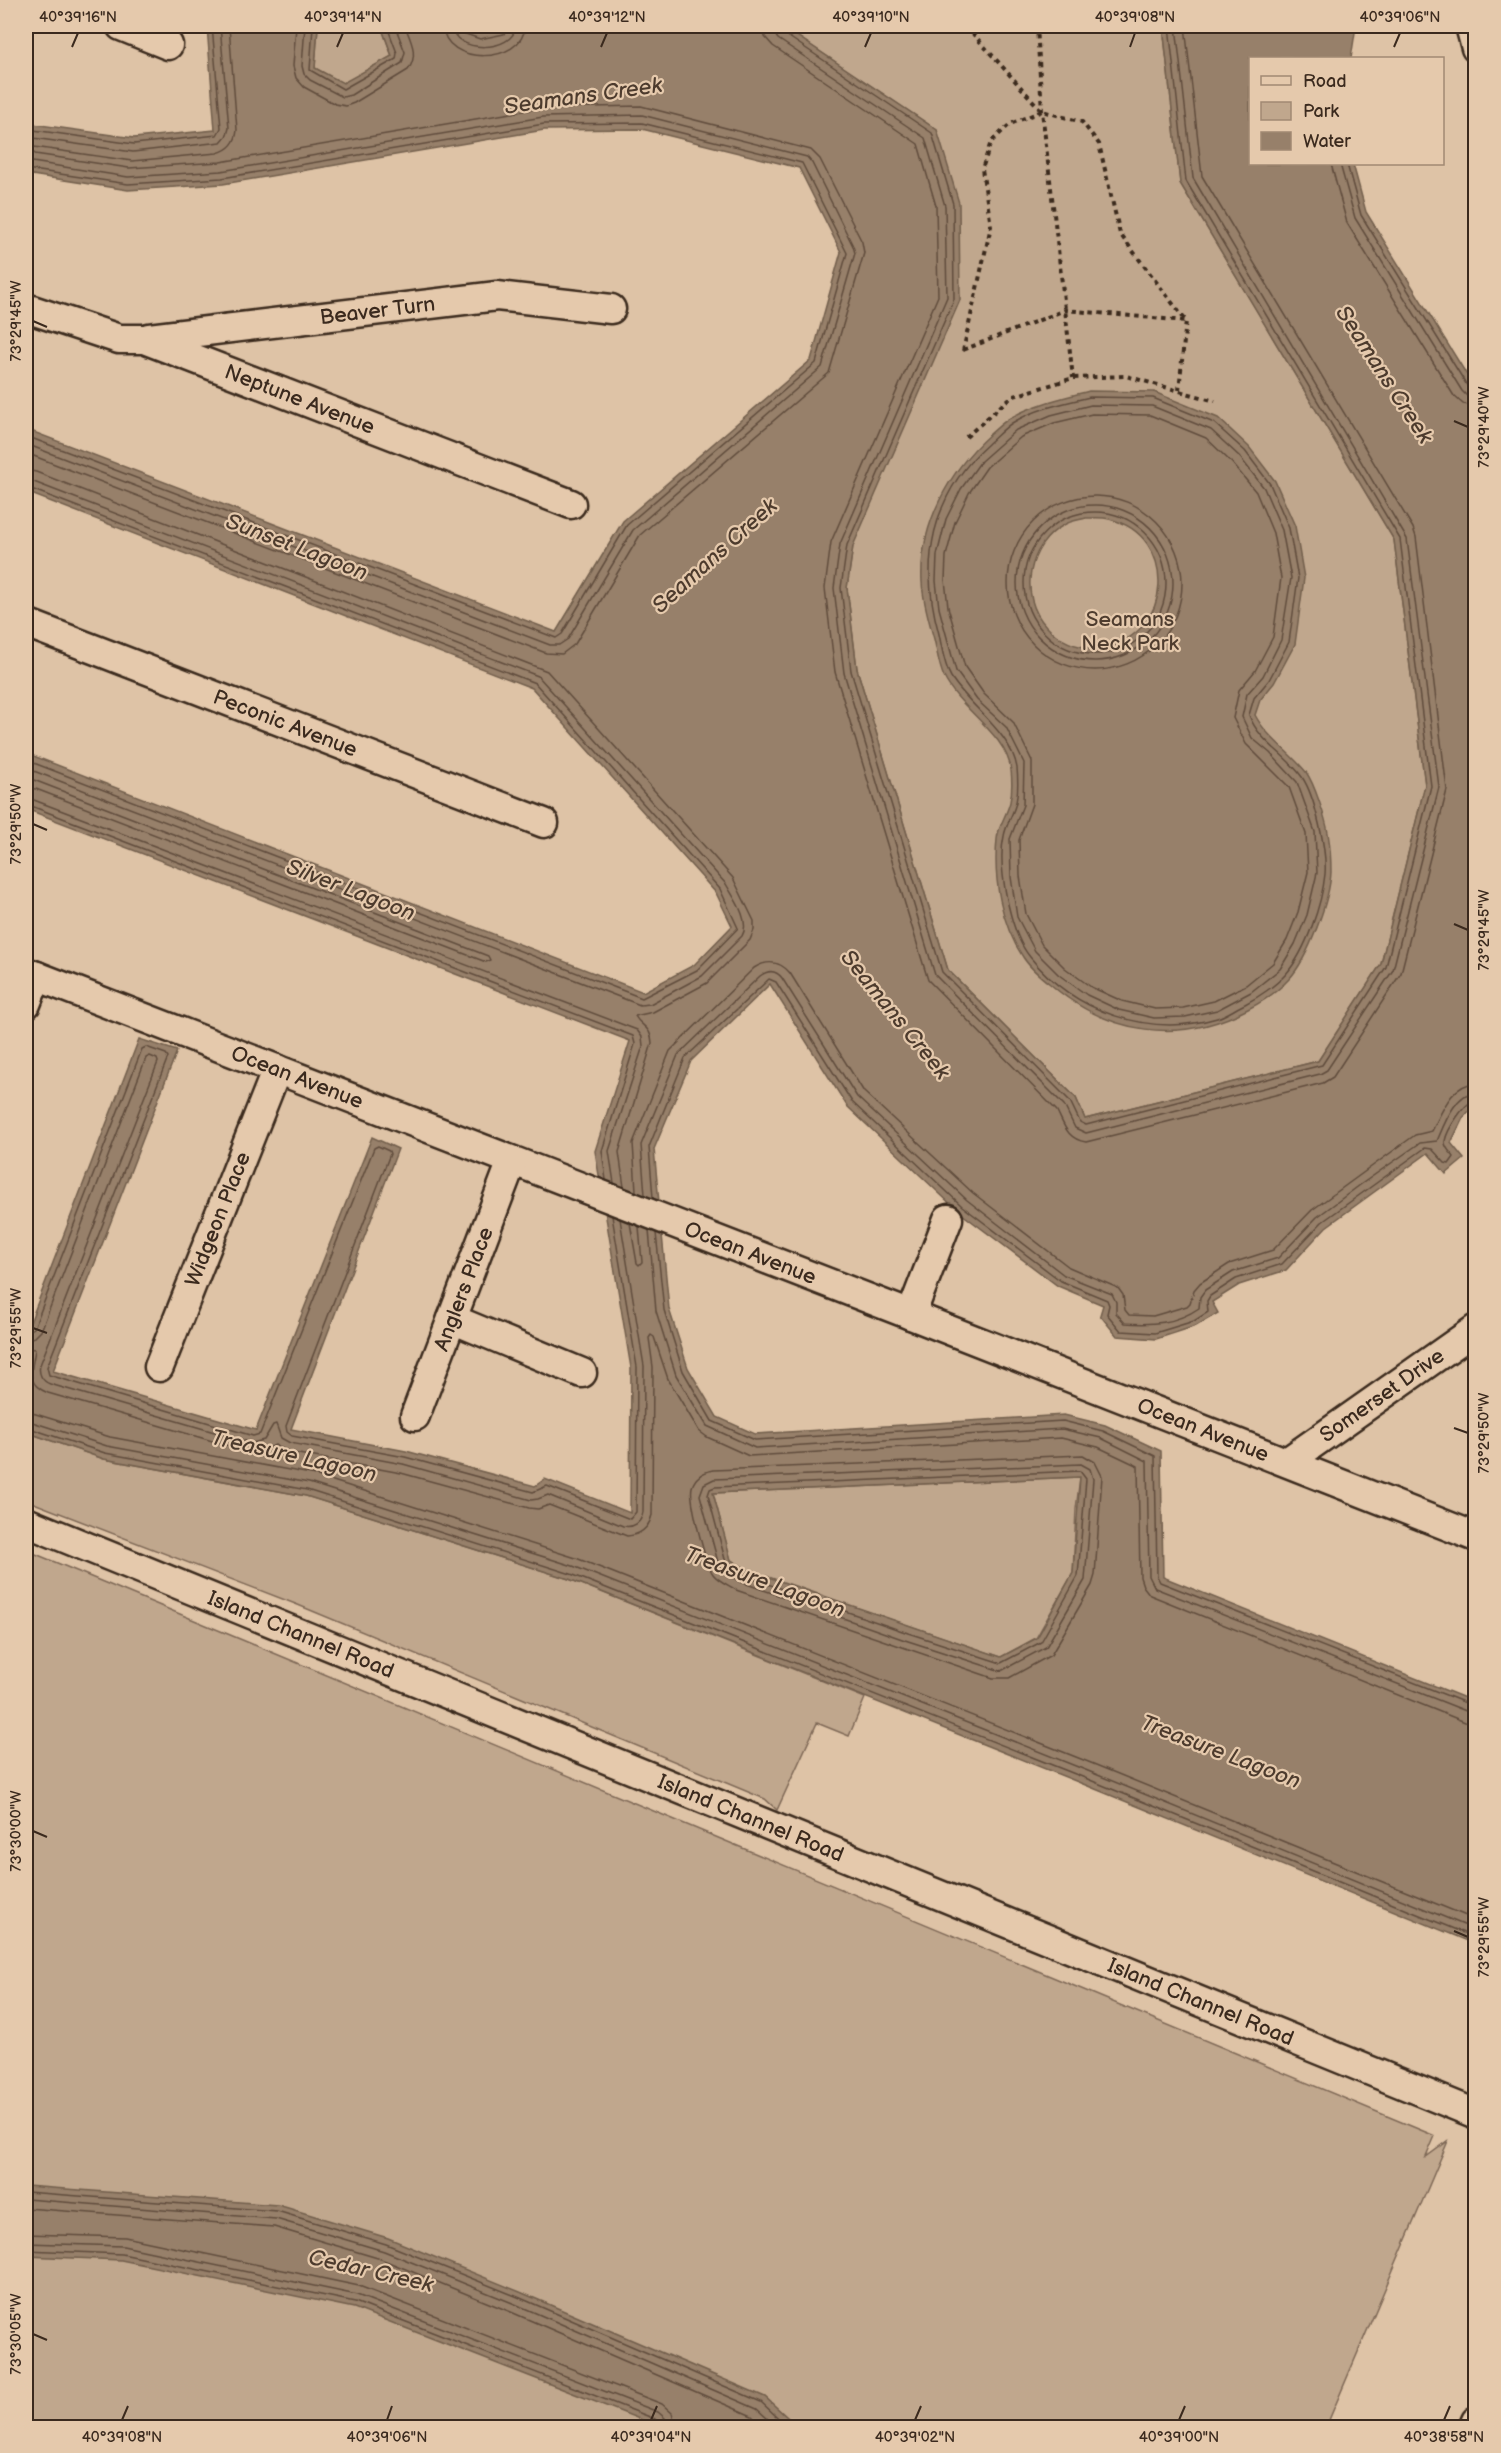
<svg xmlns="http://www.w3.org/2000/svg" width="1501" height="2453" font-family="'Balsamiq Sans',sans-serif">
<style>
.green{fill:#c0a78d;stroke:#7e6856;stroke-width:1.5}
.water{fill:#97806a;stroke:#725e4c;stroke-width:1.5;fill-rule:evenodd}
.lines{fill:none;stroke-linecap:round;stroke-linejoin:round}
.shore{stroke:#604c3c;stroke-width:1.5}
.minor-casing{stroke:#3b2a1e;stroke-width:33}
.path{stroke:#3b2a1e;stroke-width:4;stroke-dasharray:4.5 4.5;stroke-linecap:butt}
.minor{stroke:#e5c9ac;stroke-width:28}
.ticks{fill:none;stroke:#3b2a1e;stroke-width:2}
.labels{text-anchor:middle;stroke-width:4.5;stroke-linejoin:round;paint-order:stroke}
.street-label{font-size:21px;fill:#3b2a1e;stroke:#e5c9ac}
.park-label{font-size:21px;fill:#4f3d2f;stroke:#e5c9ac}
.water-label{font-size:22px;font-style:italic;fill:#4d3b2d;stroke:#e5c9ac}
.neatline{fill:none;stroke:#3b2a1e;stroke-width:2}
.ticks-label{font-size:15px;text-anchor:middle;fill:#3b2a1e}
</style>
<rect width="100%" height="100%" fill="#dec3a6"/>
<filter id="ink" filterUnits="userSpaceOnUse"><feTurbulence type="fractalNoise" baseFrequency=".0167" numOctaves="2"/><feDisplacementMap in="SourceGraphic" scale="12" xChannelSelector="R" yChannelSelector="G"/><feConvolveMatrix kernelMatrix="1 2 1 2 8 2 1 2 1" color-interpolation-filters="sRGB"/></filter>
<g filter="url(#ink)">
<!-- green -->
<g class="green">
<path d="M318 26H381L392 56 343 84 315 68Z"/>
<path d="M782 26H1163L1180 183 1394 540 1425 785 1381 964 1318 1061 1085 1119 1076 1098 948 970 857 669 847 588 853 546 937 130Z"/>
<path d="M26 1432 104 1459 306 1496 569 1579 865 1698 849 1736 817 1723 777 1810 765 1799 298 1605 26 1500Z"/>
<path d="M1080 1477 1076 1509 1073 1573 1036 1638 1001 1657 748 1571 731 1561 713 1493Z"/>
<path d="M26 1550 1435 2136 1426 2157 1448 2141 1326 2427H26Z"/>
</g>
<!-- water -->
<g class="water">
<path d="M207 26H318L315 68 343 83 392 56 381 26H458L480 33 515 26H782L937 130 959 203 960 300 853 546 847 588 857 669 948 970 1076 1098 1085 1119 1318 1061 1381 964 1425 785 1394 540 1180 183 1163 26H1356L1351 58H1250V164H1353L1366 212 1475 388 1476 1103 1463 1118 1451 1143 1464 1159 1446 1174 1428 1153 1326 1227 1286 1270 1239 1285 1212 1302 1218 1313 1196 1326 1156 1339 1117 1336 1100 1315 1103 1305 1058 1286 958 1211 847 1106 770 984 691 1061 654 1149 669 1309 688 1368 717 1417 755 1434 1064 1415 1105 1425 1161 1451 1163 1577 1475 1702V1944L1083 1784 569 1579 306 1496 104 1459 26 1432V1333L139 1039 177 1051 53 1371 256 1430 372 1137 398 1149 291 1429 406 1451 535 1486 545 1479 630 1513 631 1368 595 1151 630 1041 26 809V753L643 992 694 965 732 926 716 893 532 688 26 492V429L556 632 623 521 811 360 841 252 799 168 642 129 544 130 223 184 128 190 26 174V123L134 138 215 130ZM1080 1477 1073 1573 1037 1638 1001 1657 748 1570 731 1560 713 1493Z"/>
<path d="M1089 391 1154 392 1218 418 1249 447 1275 481 1295 526 1304 578 1295 644 1274 683 1260 700 1255 715C1267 738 1290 752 1306 772 1314 783 1326 819 1328 833 1330 845 1331 859 1331 872 1330 899 1308 959 1289 979 1278 991 1262 1002 1248 1009 1179 1045 1109 1035 1050 984 1041 977 1029 967 1023 957 1001 924 993 879 997 839 998 826 1007 815 1010 802 1012 793 1012 779 1011 770 1006 733 960 710 944 677 939 666 937 651 934 639 929 621 923 602 922 582 919 525 949 471 990 434 996 429 1003 422 1010 418 1034 404 1063 398 1089 391ZM1086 518C1093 518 1102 517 1109 519 1179 535 1174 636 1103 647 1081 650 1061 642 1046 626 1018 596 1028 544 1064 525 1070 521 1079 520 1086 518Z"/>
<path d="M26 2186 278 2205 388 2238 520 2292 765 2397 798 2427H660L354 2308 121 2260 26 2256Z"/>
</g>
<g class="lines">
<!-- shore -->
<g class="shore">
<path d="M296 26 293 66 296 78 304 87 335 104 346 106 354 103 408 70C419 55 411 41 405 26"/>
<path d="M305 26 302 66 304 74 310 80 343 97 351 95 402 63 405 52 395 26"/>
<path d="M313 26 310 70 343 89 396 59 397 53 387 26"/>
<path d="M443 26C444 66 523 65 525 26"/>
<path d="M452 26C453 54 514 53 516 26"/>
<path d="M459 26 463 33 480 39 504 34 508 26"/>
<path d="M763 26 765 37 773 46 918 144 936 206 938 296 831 542 825 588 835 672 928 980 1057 1111C1064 1125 1067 1139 1086 1142L1323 1083 1333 1077 1401 973 1447 790 1416 537 1413 528 1202 176 1185 26"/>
<path d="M772 26 774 33 778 39 925 138 945 206 947 297 840 544 834 588 844 673 935 975 1064 1105 1075 1128 1086 1133 1320 1074 1327 1070 1393 970 1439 787 1407 539 1193 178 1176 26"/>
<path d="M780 26 783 33 932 133 953 204 954 299 847 545 841 588 851 671 942 972 1070 1101 1080 1122 1086 1125 1322 1065 1386 967 1431 786 1400 539 1186 181 1169 26"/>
<path d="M26 129 134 144 217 135 221 128 212 26"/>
<path d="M26 137 133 152 221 142 227 135 229 128 220 26"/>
<path d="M26 146 31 149 34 147 132 161 217 153C229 150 236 142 237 130L229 26"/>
<path d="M26 152 31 150 35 154 129 168 220 162 541 108 641 106 811 150 820 159 862 242 864 253 829 373 640 535 575 644 562 654 546 653 26 453"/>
<path d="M26 161 128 177 221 171 543 117 642 115 807 157 812 163 853 246 855 253 822 367 633 530 568 639 559 645H550L26 444"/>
<path d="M1331 164 1347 223 1454 396 1463 404 1476 406"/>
<path d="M1340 164 1355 218 1462 391 1467 396 1476 397"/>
<path d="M1347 164 1361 215 1468 387 1476 390"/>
<path d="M26 169 128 184 222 178 544 124 642 123 802 163 847 253 816 363 627 525 562 634 556 638 26 436"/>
<path d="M1090 397 1153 398 1214 423 1245 451 1270 484 1289 528 1298 578 1289 642 1269 680 1254 698 1249 715C1259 742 1286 754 1302 777 1315 796 1327 851 1325 874 1322 904 1306 951 1286 974 1276 985 1259 997 1245 1004 1236 1008 1227 1015 1217 1018 1149 1038 1074 1012 1030 957 1010 933 997 866 1004 836 1006 825 1012 816 1015 806 1018 796 1018 779 1017 768 1012 734 969 706 951 677 944 665 942 648 939 634 919 563 931 495 988 444 996 437 1004 428 1012 423 1035 409 1064 403 1090 397Z"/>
<path d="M1091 405 1152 406 1211 430 1239 456 1264 488 1282 530 1291 578 1281 640 1263 676 1247 694 1242 717 1252 738 1270 753 1297 782 1315 832 1317 873 1307 915 1295 944 1280 969 1251 992 1217 1010 1185 1017 1154 1018 1119 1010 1087 995 1059 975 1035 951 1017 917 1011 877 1010 839 1023 805 1024 763 1006 727 977 700 956 671 939 608 936 581 937 555 946 519 961 489 981 461 1016 430 1051 415Z"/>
<path d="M1092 414 1150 415 1206 438 1232 463 1256 492 1273 533 1281 578 1273 637 1255 671 1239 690 1233 718 1246 744 1289 787 1306 834 1308 872 1298 912 1287 940 1273 963 1246 985 1214 1001 1183 1008 1155 1009 1122 1001 1091 987 1065 968 1042 945 1026 914 1020 876 1019 840 1032 804V761L1013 722 984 694 965 667 948 607 945 580 946 556 955 522 969 493 987 467 1021 437 1054 423Z"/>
<path d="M26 470 36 472 547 671 733 878 754 921V930L750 940 707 983 653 1012 635 1016C641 1027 651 1026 652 1043L619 1152 624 1187"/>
<path d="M26 479 538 676 726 884C734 898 751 921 742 936L702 976 650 1004 640 1005 26 768"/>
<path d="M26 487 535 683 720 889 738 928 697 970 642 998 26 760"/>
<circle cx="1095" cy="583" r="87"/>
<circle cx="1095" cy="583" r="78"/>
<circle cx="1095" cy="583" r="71"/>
<path d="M26 777 488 956 490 960 486 962 36 789 26 788"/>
<path d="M26 797 637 1030 642 1037 643 1046 609 1151 614 1183"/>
<path d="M26 804 633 1036 635 1044 602 1151 606 1180"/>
<path d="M636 1191 633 1143 670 1051 754 968C767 960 780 961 790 973L864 1092 973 1193 1069 1267 1118 1288 1123 1295 1125 1310 1129 1315 1153 1316 1187 1306 1190 1303 1194 1290 1200 1283 1229 1264 1273 1250 1312 1210 1415 1135 1432 1131C1442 1112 1451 1084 1476 1083"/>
<path d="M645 1195 641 1145 678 1055 760 976C768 970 776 970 782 978L857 1097 967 1200 1064 1275 1112 1294 1116 1302V1313L1125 1323C1151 1325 1176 1324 1199 1308L1200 1297 1205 1290 1233 1272 1278 1258 1317 1217 1360 1185 1420 1143 1437 1141C1444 1125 1455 1093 1476 1092"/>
<path d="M653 1198 649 1147 685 1058 769 979 776 982 852 1102 962 1206 1061 1281 1107 1300 1109 1305 1107 1314 1121 1331 1155 1333 1194 1321 1208 1312 1207 1301 1210 1296 1236 1279 1282 1264 1322 1222 1425 1148 1432 1149 1445 1163 1449 1164 1454 1157C1451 1153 1444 1147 1445 1141 1447 1130 1465 1101 1476 1100"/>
<path d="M630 1223 637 1263 639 1265 642 1262 639 1227"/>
<path d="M649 1230 656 1311 676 1375 707 1426 755 1448 1062 1429 1101 1438 1147 1461 1149 1576 1155 1588 1476 1715"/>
<path d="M656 1233 664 1310 683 1371 712 1421 755 1440 1063 1421 1103 1431 1155 1456 1157 1576 1160 1582 1476 1707"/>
<path d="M26 1332 34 1328 142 1049 146 1047 166 1054 168 1057 47 1367 49 1375 253 1436 260 1434 374 1148 378 1146 389 1151 390 1154 286 1426 287 1432 292 1436 405 1457 533 1492 547 1486 630 1519 636 1512 637 1367 612 1216"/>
<path d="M26 1339 35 1337 41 1331 146 1058 150 1056 157 1059 158 1062 40 1365C38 1374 42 1381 50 1384L252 1443 264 1440 273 1425 276 1424 281 1438 290 1443 403 1464 531 1500 538 1499 548 1495 623 1526C634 1528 641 1523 643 1512L644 1366 620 1219"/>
<path d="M26 1348 35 1349C33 1368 23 1383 48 1393L250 1452H261L275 1445 288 1452 401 1473 529 1508 538 1509 549 1505 627 1536C640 1535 649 1528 652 1515L653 1367 649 1338 651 1335 654 1337 668 1379 699 1431 707 1437 749 1456 1061 1438 1098 1447 1138 1466 1140 1577 1143 1586 1150 1595 1465 1722 1476 1724"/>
<path d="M26 1411 110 1437 311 1474 576 1558 1091 1763 1476 1920"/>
<path d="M26 1420 107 1446 309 1483 573 1566 1088 1771 1476 1930"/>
<path d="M26 1427 105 1453 307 1490 571 1574 1085 1778 1476 1938"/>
<path d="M1083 1455 1095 1462 1102 1476 1095 1575 1092 1585 1051 1655 1009 1678H993L736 1590C729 1585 718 1581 713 1574 705 1563 689 1499 692 1487 695 1477 703 1472 713 1470Z"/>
<path d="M1081 1464 1090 1469 1093 1479 1085 1580 1046 1647 1001 1671 905 1640 741 1582 723 1571 719 1566 700 1495 704 1484 714 1479Z"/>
<path d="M1080 1471 1086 1479 1078 1576 1041 1642 1001 1663 908 1633 745 1576 726 1563 708 1495 710 1489 715 1487Z"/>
<path d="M26 2192 277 2211 386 2244 518 2297 761 2402 789 2428"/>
<path d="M26 2199 276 2219 384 2251 515 2304 757 2409 778 2428"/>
<path d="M26 2208 274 2227 381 2259 511 2312 752 2416 764 2428"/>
<path d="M26 2234 125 2237 359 2286 662 2404 672 2413 676 2428"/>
<path d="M26 2243 123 2246 357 2295 658 2412 665 2418 667 2428"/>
<path d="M26 2250 122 2254 355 2302 655 2419 659 2423V2428"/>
</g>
<defs>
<g id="minor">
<path d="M121 26 168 45"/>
<path d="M1470 26 1476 48"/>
<path id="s1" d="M26 308 119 339H144L571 504"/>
<path id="s2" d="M149 338 497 296 611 309"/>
<path id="s3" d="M26 623 544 823"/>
<path id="s4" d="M26 972 911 1315 1476 1537"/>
<path d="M26 1004 37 976"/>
<path d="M911 1315 948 1219"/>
<path d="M452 1319 582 1373"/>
<path id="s5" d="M159 1367 277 1069"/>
<path id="s6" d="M415 1416 512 1161"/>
<path id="s7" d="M1287 1462 1476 1329"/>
<path id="s8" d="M26 1522 1476 2114"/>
<path d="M1473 2428 1476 2421"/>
</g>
</defs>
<!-- minor casing -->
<use href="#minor" class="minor-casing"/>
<!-- path -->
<g class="path">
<path d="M966 26 1042 111 1082 122 1099 144 1120 234 1186 321 1179 390"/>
<path d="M1037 26 1042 111 1073 378"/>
<path d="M963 350 1065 310 1186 321"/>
<path d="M963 351 991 226 982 169 991 142 1010 124 1042 111"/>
<path d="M966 437 1011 397 1073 378 1126 376 1215 401"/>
</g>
<!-- minor -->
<use href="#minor" class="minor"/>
</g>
</g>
<!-- ticks -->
<path class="ticks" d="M72 47 78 33M337 47 343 33M601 47 607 33M865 47 871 33M1130 47 1135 33M1394 47 1400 33M33 321 47 327M1454 421 1468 427M33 824 47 830M1454 924 1468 930M33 1328 47 1333M1454 1428 1468 1433M33 1831 47 1837M1454 1931 1468 1937M33 2334 47 2340M122 2420 128 2406M387 2420 392 2406M651 2420 657 2406M915 2420 921 2406M1179 2420 1185 2406M1444 2420 1450 2406"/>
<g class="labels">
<!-- street labels -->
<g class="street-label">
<text dy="7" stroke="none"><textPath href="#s2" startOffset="230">Beaver Turn</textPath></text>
<text dy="7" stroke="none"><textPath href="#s1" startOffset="290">Neptune Avenue</textPath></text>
<text dy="7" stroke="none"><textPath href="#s3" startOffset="278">Peconic Avenue</textPath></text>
<text dy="7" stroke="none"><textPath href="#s4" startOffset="291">Ocean Avenue</textPath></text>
<text dy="7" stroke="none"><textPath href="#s5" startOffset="159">Widgeon Place</textPath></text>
<text dy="7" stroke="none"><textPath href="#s4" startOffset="777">Ocean Avenue</textPath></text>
<text dy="7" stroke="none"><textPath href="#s6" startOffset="136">Anglers Place</textPath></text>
<text dy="7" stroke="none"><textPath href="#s7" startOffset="116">Somerset Drive</textPath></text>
<text dy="7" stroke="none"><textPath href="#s4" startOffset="1263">Ocean Avenue</textPath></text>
<text dy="7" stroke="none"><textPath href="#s8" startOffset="297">Island Channel Road</textPath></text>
<text dy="7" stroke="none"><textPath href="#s8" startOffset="783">Island Channel Road</textPath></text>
<text dy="7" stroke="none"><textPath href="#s8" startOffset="1269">Island Channel Road</textPath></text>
</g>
<!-- park labels -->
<g class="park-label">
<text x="1130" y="626">Seamans<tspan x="1130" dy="24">Neck Park</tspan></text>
</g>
<!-- water labels -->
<g class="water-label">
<text transform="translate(583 95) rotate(-8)" y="8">Seamans Creek</text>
<text transform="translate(1385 374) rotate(57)" y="8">Seamans Creek</text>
<text transform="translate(297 546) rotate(21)" y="8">Sunset Lagoon</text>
<text transform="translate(714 555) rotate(-42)" y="8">Seamans Creek</text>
<text transform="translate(351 889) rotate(21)" y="8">Silver Lagoon</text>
<text transform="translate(896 1014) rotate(51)" y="8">Seamans Creek</text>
<text transform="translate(294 1455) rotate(13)" y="8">Treasure Lagoon</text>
<text transform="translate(765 1581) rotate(20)" y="8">Treasure Lagoon</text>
<text transform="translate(1221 1751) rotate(21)" y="8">Treasure Lagoon</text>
<text transform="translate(371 2270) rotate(13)" y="8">Cedar Creek</text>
</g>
</g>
<!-- margin -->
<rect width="1501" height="2453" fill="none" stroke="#e5c9ac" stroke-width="66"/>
<!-- legend -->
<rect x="1249" y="57" width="195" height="108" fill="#e5c9ac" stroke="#a18973" stroke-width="1.5"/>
<rect x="1261" y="76" width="30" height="9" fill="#e5c9ac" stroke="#a18973" stroke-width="1.5"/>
<text x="1303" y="87" font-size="18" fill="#3b2a1e">Road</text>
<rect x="1261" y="102" width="30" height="18" fill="#c0a78d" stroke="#a18973" stroke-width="1.5"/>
<text x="1303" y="117" font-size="18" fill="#3b2a1e">Park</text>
<rect x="1261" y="132" width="30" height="18" fill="#97806a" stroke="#a18973" stroke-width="1.5"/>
<text x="1303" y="147" font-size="18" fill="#3b2a1e">Water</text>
<rect x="33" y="33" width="1435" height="2387" class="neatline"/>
<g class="ticks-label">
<text x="78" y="22">40°39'16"N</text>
<text x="343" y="22">40°39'14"N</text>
<text x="607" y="22">40°39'12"N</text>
<text x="871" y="22">40°39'10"N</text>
<text x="1135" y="22">40°39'08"N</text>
<text x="1400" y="22">40°39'06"N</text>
<text transform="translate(16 321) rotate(-90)" y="5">73°29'45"W</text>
<text transform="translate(1484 427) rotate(-90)" y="5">73°29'40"W</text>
<text transform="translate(16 824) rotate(-90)" y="5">73°29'50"W</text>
<text transform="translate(1484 930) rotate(-90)" y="5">73°29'45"W</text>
<text transform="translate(16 1328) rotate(-90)" y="5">73°29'55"W</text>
<text transform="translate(1484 1433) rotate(-90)" y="5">73°29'50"W</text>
<text transform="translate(16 1831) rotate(-90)" y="5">73°30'00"W</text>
<text transform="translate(1484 1937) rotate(-90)" y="5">73°29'55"W</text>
<text transform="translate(16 2334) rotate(-90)" y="5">73°30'05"W</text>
<text x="122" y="2442">40°39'08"N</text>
<text x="387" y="2442">40°39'06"N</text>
<text x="651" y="2442">40°39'04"N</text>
<text x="915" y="2442">40°39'02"N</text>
<text x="1179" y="2442">40°39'00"N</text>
<text x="1444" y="2442">40°38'58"N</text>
</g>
</svg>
